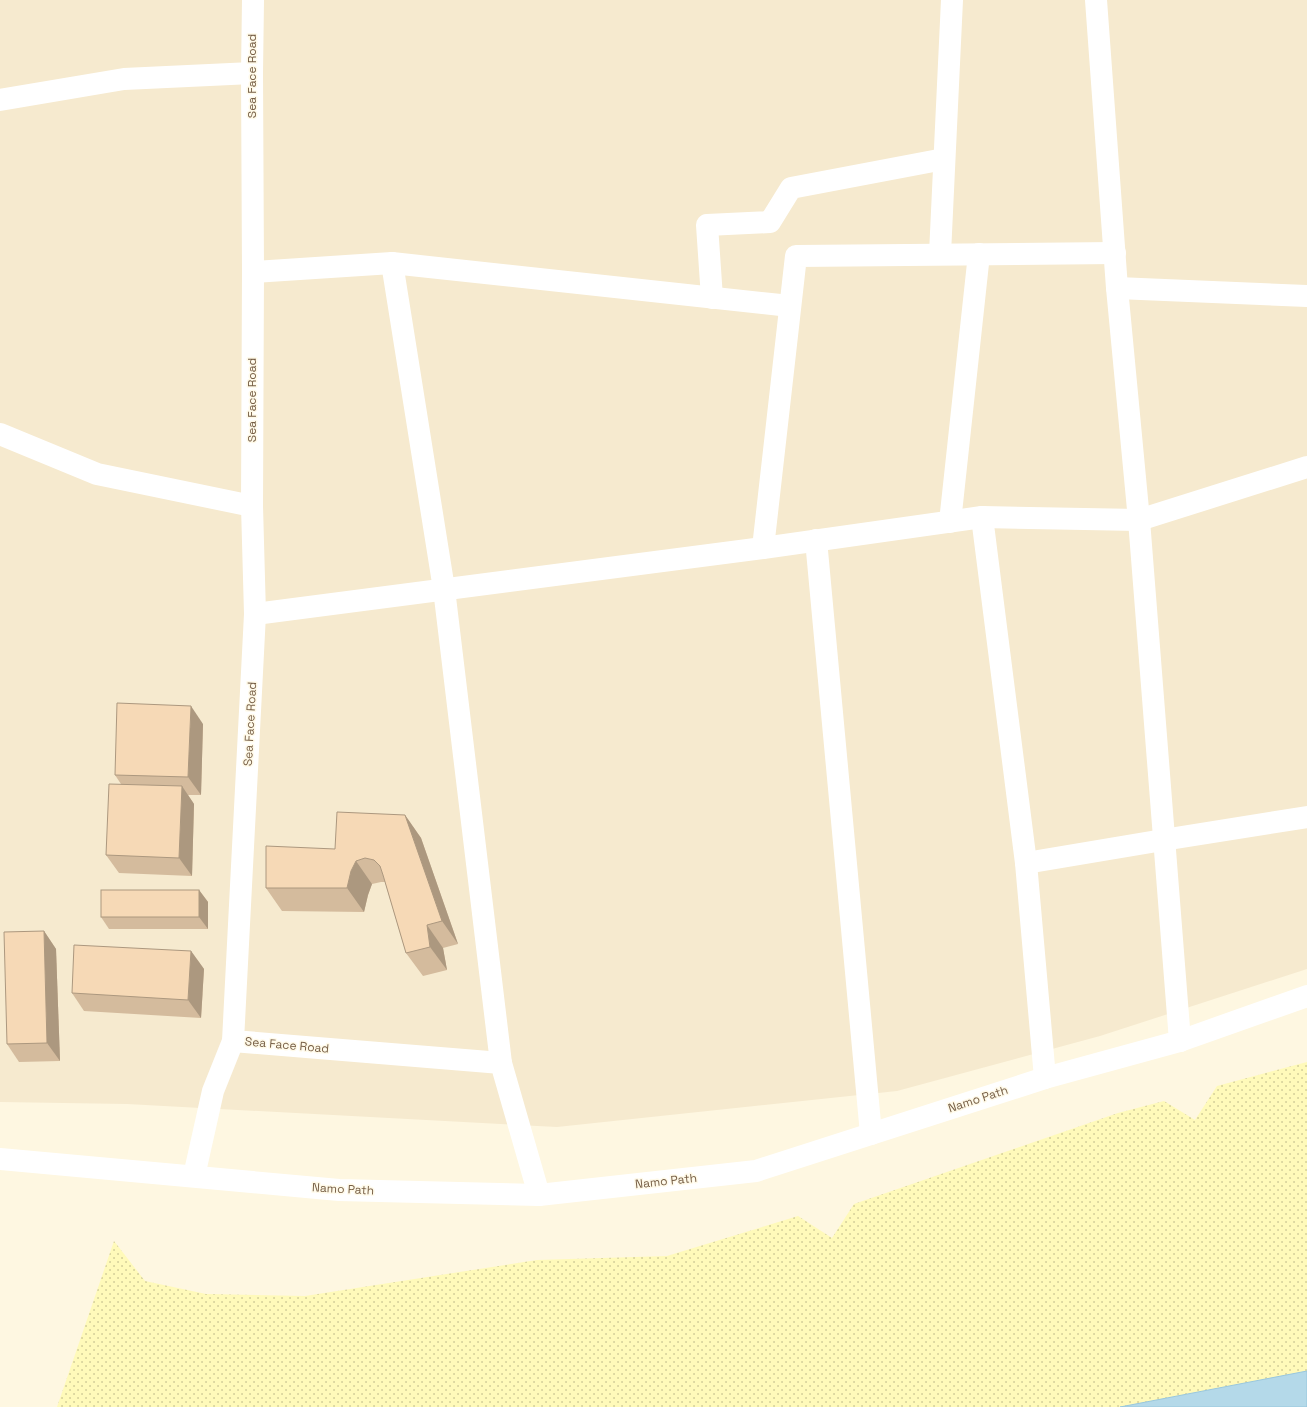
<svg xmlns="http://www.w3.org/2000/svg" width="1307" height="1407" font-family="'Space Grotesk',sans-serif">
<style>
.residential{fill:#f6eacf}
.sand{fill:url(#sand-dots)}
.water{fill:#b4d9e9;stroke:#99c7dc}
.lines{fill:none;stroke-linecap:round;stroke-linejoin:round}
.minor{stroke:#fff;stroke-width:22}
.wall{fill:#d4bb9d}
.shaded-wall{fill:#ac987f}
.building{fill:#f6d9b6;stroke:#ac987f}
.labels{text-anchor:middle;stroke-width:3;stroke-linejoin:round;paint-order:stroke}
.street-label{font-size:12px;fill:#775f46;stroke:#fffae9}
</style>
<defs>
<pattern id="sand-dots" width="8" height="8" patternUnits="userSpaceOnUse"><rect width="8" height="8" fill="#fffaba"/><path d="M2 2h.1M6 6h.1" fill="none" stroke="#d3ce99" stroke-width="1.8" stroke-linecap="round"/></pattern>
</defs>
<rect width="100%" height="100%" fill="#fef7e1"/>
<!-- residential -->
<path class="residential" d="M0 0H1307V969L1100 1036 897 1091 557 1127 127 1104 0 1102Z"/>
<!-- sand -->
<path class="sand" d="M1307 1062V1371L1120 1407H57L114 1241 145 1281 206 1294 305 1296 537 1260 667 1256 798 1216 832 1238 854 1204 1118 1113 1164 1101 1195 1120 1217 1086Z"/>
<!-- water -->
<path class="water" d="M1307 1371V1407H1120Z"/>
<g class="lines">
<!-- minor -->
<g class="minor">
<path d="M253 0 252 73 253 272 252 506 255 614 233 1041 501 1063 539 1195"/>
<path d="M1096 0 1117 288 1139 520 1180 1041"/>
<path d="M0 100 124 79 252 73"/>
<path d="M940 254 952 0"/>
<path d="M392 263 444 589 501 1063"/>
<path d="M253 272 392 263 790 306"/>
<path d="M1117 288 1307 296"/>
<path d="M712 298 707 225 770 222 791 188 944 159"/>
<path d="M0 434 97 474 252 506"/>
<path d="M982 517 1026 863 1045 1078"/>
<path d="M950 522 979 254"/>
<path d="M816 540 871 1134"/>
<path d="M763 548 796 256 1115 253"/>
<path d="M255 614 763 548 982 517 1139 520 1307 467"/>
<path d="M1026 863 1163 840 1307 817"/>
<path d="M0 1159 339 1190 539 1195 756 1171 1045 1078 1180 1041 1307 996"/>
<path d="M194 1176 213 1091 233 1041"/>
</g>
</g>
<!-- wall -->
<g class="wall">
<path d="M203 724 201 795H188L194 804 192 876 119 873 106 855 121 784 115 775Z"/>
<path d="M405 815 421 838 458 944 443 948 447 970 423 976 406 953 385 882H381L372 884 368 895 364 912 282 911 266 888 335 849Z"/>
<path d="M199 890 208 902V929H109L101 917Z"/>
<path d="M44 931 56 949 60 1061 19 1062 7 1044Z"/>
<path d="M191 951 204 969 201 1018 84 1011 72 993Z"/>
</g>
<!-- shaded-wall -->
<g class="shaded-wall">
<path d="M191 706 203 724 201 795 188 777Z"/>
<path d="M182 786 194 804 192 876 179 858Z"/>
<path d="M405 815 421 838 458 944 442 921Z"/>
<path d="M356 861 372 884 368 895 364 912 347 888 351 871Z"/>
<path d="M199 890 208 902V929L199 917Z"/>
<path d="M427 925 443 948 447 970 430 947Z"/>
<path d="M44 931 56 949 60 1061 47 1043Z"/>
<path d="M191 951 204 969 201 1018 188 1000Z"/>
</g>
<!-- building -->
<g class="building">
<path d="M117 703 191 706 188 777 115 775Z"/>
<path d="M109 784 182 786 179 858 106 855Z"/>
<path d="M337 812 405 815 442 921 427 925 430 947 406 953 383 875 380 866 374 860 365 858 356 861 351 871 347 888H266V846L335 849Z"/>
<rect x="101" y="890" width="98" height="27"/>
<path d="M44 931 47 1043 7 1044 4 932Z"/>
<path d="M74 945 191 951 188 1000 72 993Z"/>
</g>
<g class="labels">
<!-- street labels -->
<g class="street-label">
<text transform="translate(252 76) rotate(-90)" y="4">Sea Face Road</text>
<text transform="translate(252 400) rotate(-90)" y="4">Sea Face Road</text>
<text transform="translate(250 724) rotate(-87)" y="4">Sea Face Road</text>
<text transform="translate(287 1045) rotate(5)" y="4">Sea Face Road</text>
<text transform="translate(978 1099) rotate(-18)" y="4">Namo Path</text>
<text transform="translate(666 1181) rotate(-6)" y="4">Namo Path</text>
<text transform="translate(343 1189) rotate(3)" y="4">Namo Path</text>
</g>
</g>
</svg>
